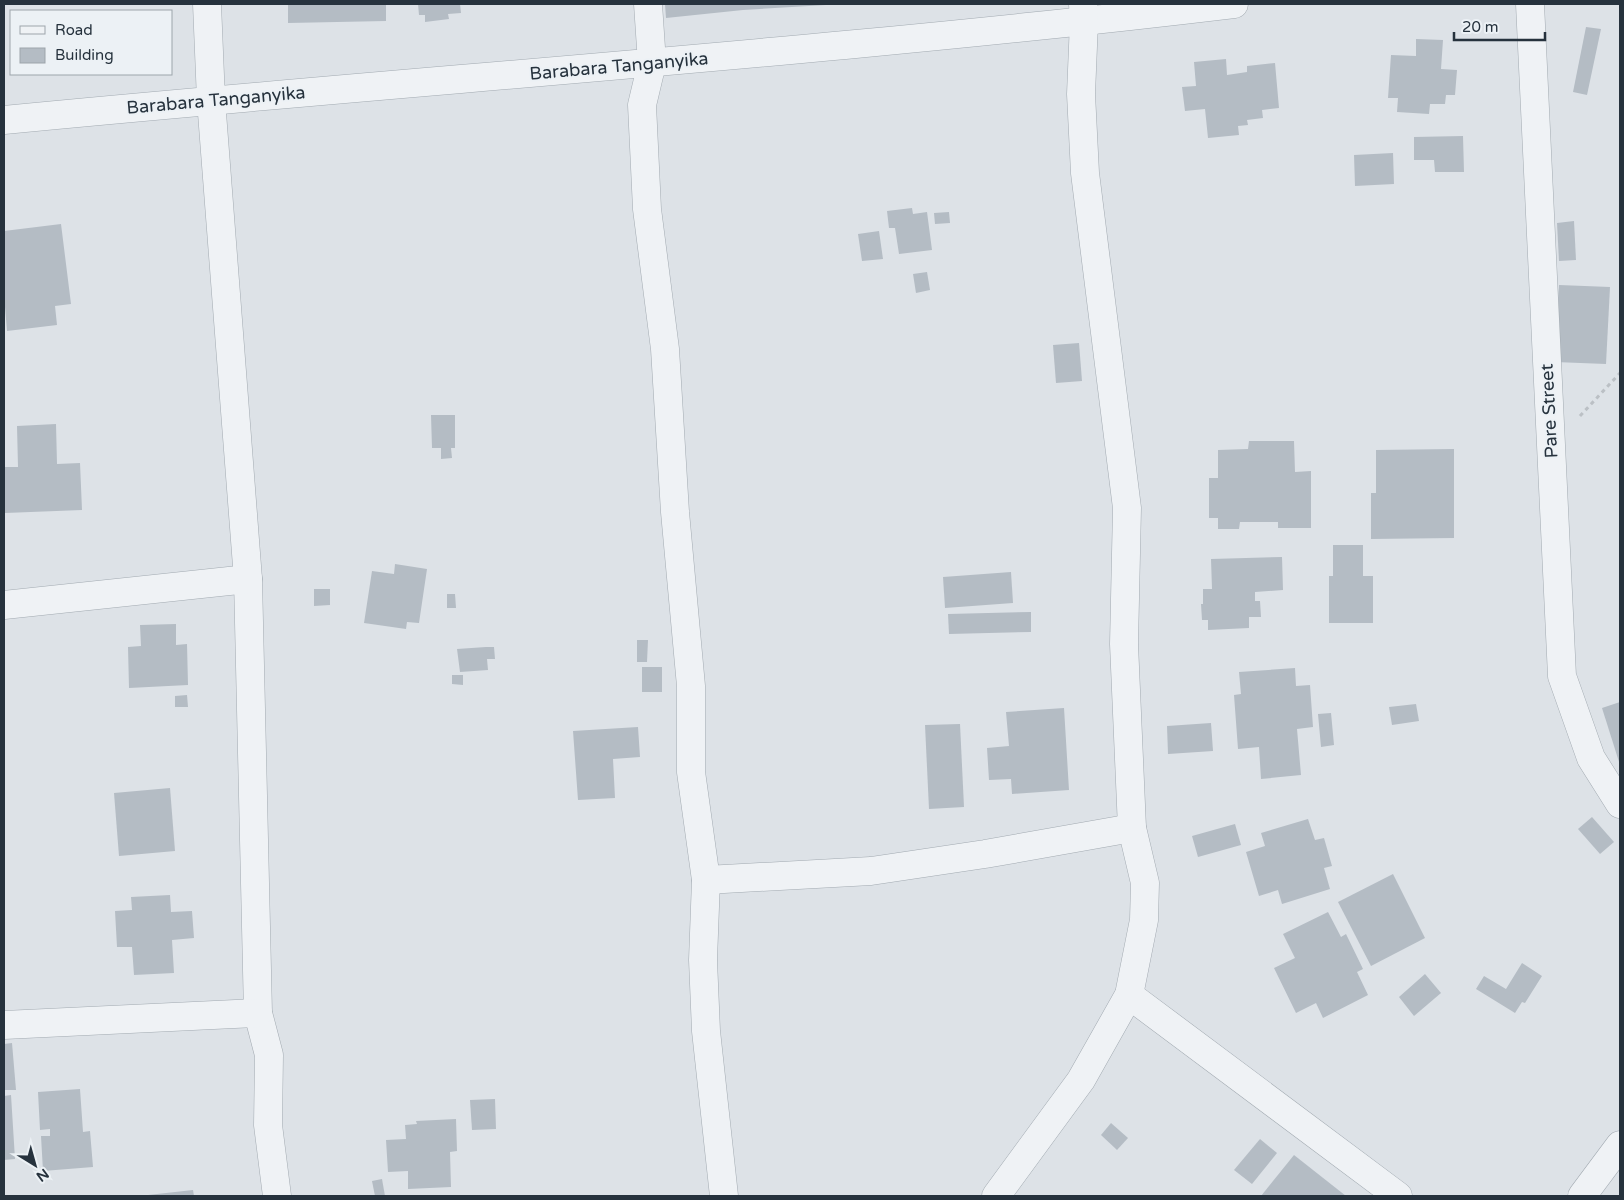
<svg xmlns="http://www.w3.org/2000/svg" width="1624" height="1200" font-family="'Varela Round',sans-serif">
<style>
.building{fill:#b4bcc4}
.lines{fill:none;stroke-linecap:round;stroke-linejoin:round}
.street-casing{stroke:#a2aab1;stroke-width:29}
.path{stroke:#bbc0c5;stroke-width:3;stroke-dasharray:4 4;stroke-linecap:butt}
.street{stroke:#eff2f5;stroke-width:28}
.labels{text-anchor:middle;stroke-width:4;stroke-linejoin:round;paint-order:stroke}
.street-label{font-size:18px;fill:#26323d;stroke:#ecf1f5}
</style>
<rect width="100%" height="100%" fill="#dde2e7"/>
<!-- building -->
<g class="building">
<path d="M288 4H386V21L288 23Z"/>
<path d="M418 4H460L461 13 448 14 449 19 425 22V15H419Z"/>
<path d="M665 4H826V5L743 10 666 18Z"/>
<path d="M1586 27 1601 29 1587 95 1573 92Z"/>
<path d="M1416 39 1443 40 1441 69 1457 70 1455 95H1446L1445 104H1430L1429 114 1397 112 1398 98H1388L1391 55 1416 56Z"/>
<path d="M1226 59 1227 75 1247 72V66L1275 63 1279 108 1262 110 1263 118 1247 120 1248 125 1238 126 1239 135 1208 138 1205 109 1185 111 1182 87 1196 86 1194 62Z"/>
<path d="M1463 136 1464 172H1435L1434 160H1414V137Z"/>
<path d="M1393 153 1394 184 1355 186 1354 155Z"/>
<path d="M912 208 913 214 927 212 932 250 899 254 895 228H889L887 211Z"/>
<path d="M949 212 950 223 935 224 934 213Z"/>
<path d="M1574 221 1576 260 1559 261 1557 223Z"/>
<path d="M61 224 71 304 55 306 57 325 7 331 5 307H4V231Z"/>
<path d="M879 231 883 259 862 261 858 234Z"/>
<path d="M927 272 930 290 916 293 913 274Z"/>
<path d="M1559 285 1610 287 1606 364 1555 362Z"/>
<path d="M1079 343 1082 381 1056 383 1053 345Z"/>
<path d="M431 415H455V448H451L452 458 441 459V448H432Z"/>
<path d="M56 424 57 464 80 463 82 510 5 513 4 467H18L17 426Z"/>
<path d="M1249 441H1294L1295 472 1311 471V528H1278V522H1240L1239 529H1218V518H1209V478H1218V450L1248 449Z"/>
<path d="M1454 449V538L1371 539V493H1376V450Z"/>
<path d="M1333 545H1363V576H1373V623H1329V576H1333Z"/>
<path d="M1282 557 1283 590 1255 592V601H1260L1261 617H1249V628L1208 630V620H1202L1201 604H1203V589H1212L1211 559Z"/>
<path d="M395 564 427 569 419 623 407 622 406 629 364 623 372 571 394 574Z"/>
<path d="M1011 572 1013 603 945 608 943 577Z"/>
<path d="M314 589H330V605L314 606Z"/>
<path d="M447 594H455L456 608H447Z"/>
<path d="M1031 612V632L949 634 948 614Z"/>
<path d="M176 624V645L187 644 188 685 129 688 128 647 141 646 140 625Z"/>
<path d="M637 640H648L647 662H637Z"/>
<path d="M486 647H494L495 659H487L488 670 460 672 457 649Z"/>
<rect x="642" y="667" width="20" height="25"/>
<path d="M1295 668 1296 686 1310 685 1313 727 1297 729 1301 775 1261 779 1259 747 1238 749 1234 695 1241 694 1239 672Z"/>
<path d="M452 675H463V685L452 684Z"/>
<path d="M187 695 188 707H175V696Z"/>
<path d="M1620 702V765L1602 708Z"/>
<path d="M1416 704 1419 721 1392 725 1389 707Z"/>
<path d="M1064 708 1069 790 1012 794 1011 779 989 780 987 748 1009 746 1006 712Z"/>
<path d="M1331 713 1334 745 1321 747 1318 714Z"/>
<path d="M1211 723 1213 751 1168 754 1167 726Z"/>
<path d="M960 724 964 807 929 809 925 725Z"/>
<path d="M638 727 640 757 613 759 615 798 578 800 573 731Z"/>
<path d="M170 788 175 851 119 856 114 793Z"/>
<path d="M1592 817 1614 842 1600 854 1578 829Z"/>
<path d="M1308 819 1315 840 1324 838 1332 866 1324 868 1330 889 1282 904 1278 890 1259 896 1246 852 1265 846 1261 833Z"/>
<path d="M1235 824 1241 845 1198 857 1192 836Z"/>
<path d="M1393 874 1425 938 1371 966 1338 902Z"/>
<path d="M170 895 171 912 192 911 194 938 172 940 174 973 134 975 132 947H117L115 911 132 910 131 897Z"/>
<path d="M1328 912 1341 937 1346 934 1363 969 1357 972 1368 995 1323 1018 1316 1003 1296 1013 1274 968 1295 958 1283 934Z"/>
<path d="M1522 963 1542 976 1525 1003 1522 1002 1515 1013 1476 989 1484 976 1506 989Z"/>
<path d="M1425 974 1441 993 1414 1016 1399 997Z"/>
<path d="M12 1043 16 1090H4V1044Z"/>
<path d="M80 1089 83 1132 90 1131 93 1167 43 1171 41 1136H50V1129L40 1130 38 1092Z"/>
<path d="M11 1095 15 1159 4 1160V1096Z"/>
<path d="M495 1099 496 1129 472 1130 470 1100Z"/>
<path d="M456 1119 457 1151 450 1152 451 1187 408 1189V1171L388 1172 386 1140 406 1139 405 1125 417 1124 416 1121Z"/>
<path d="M1111 1123 1128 1138 1117 1150 1101 1135Z"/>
<path d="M1260 1139 1277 1153 1252 1184 1234 1170Z"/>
<path d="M1294 1155 1346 1196H1261Z"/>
<path d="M382 1179 385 1196H375L372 1181Z"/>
<path d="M193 1190 194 1196H148V1195Z"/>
</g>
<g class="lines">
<defs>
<g id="street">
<path d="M207 4 211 100 248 579 258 1013 269 1055 268 1125 277 1196"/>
<path d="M648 4 652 63 642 105 647 209 665 349 675 512 691 686V772L706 880 703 960 706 1031 724 1196"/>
<path d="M1530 4 1562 676 1591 758 1620 804"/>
<path d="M4 120C414 80 825 53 1234 4"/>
<path d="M4 605 248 579"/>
<path d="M706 880 871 871 985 854 1132 828"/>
<path d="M1129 995 1398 1196"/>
<path d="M4 1025 258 1013"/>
<path d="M996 1196 1081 1080 1129 995 1144 920 1145 883 1132 828 1124 644 1127 508 1085 173 1081 94 1084 22 1083 4"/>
<path d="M1582 1196 1620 1145"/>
</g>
</defs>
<!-- street casing -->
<use href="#street" class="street-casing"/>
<!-- path -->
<path class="path" d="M1580 416 1620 373"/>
<!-- street -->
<use href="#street" class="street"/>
</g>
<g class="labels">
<!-- street labels -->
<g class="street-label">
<text transform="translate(619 66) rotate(-5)" y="6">Barabara Tanganyika</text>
<text transform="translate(216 100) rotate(-5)" y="6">Barabara Tanganyika</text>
<text transform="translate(1549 411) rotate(-93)" y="6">Pare Street</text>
</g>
</g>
<!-- border -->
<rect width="1624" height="1200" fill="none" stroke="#26323d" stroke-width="10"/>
<!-- legend -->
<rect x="10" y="10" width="162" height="65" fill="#ecf1f5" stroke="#9da5ab"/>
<rect x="20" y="26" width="25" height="8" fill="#eff2f5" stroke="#9da5ab"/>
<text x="55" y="35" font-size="15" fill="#26323d">Road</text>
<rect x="20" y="48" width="25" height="15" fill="#b4bcc4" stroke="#9da5ab"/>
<text x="55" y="60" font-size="15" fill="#26323d">Building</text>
<!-- north arrow -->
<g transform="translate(35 1165) rotate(143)" stroke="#ecf1f5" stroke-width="4" paint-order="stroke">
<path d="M0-4L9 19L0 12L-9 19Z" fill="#26323d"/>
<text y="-8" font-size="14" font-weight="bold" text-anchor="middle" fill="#26323d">N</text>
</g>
<!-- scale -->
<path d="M1454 32v8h91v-8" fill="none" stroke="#26323d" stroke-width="2.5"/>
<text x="1462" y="32" font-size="15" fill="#26323d" stroke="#ecf1f5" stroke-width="4" paint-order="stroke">20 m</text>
</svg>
